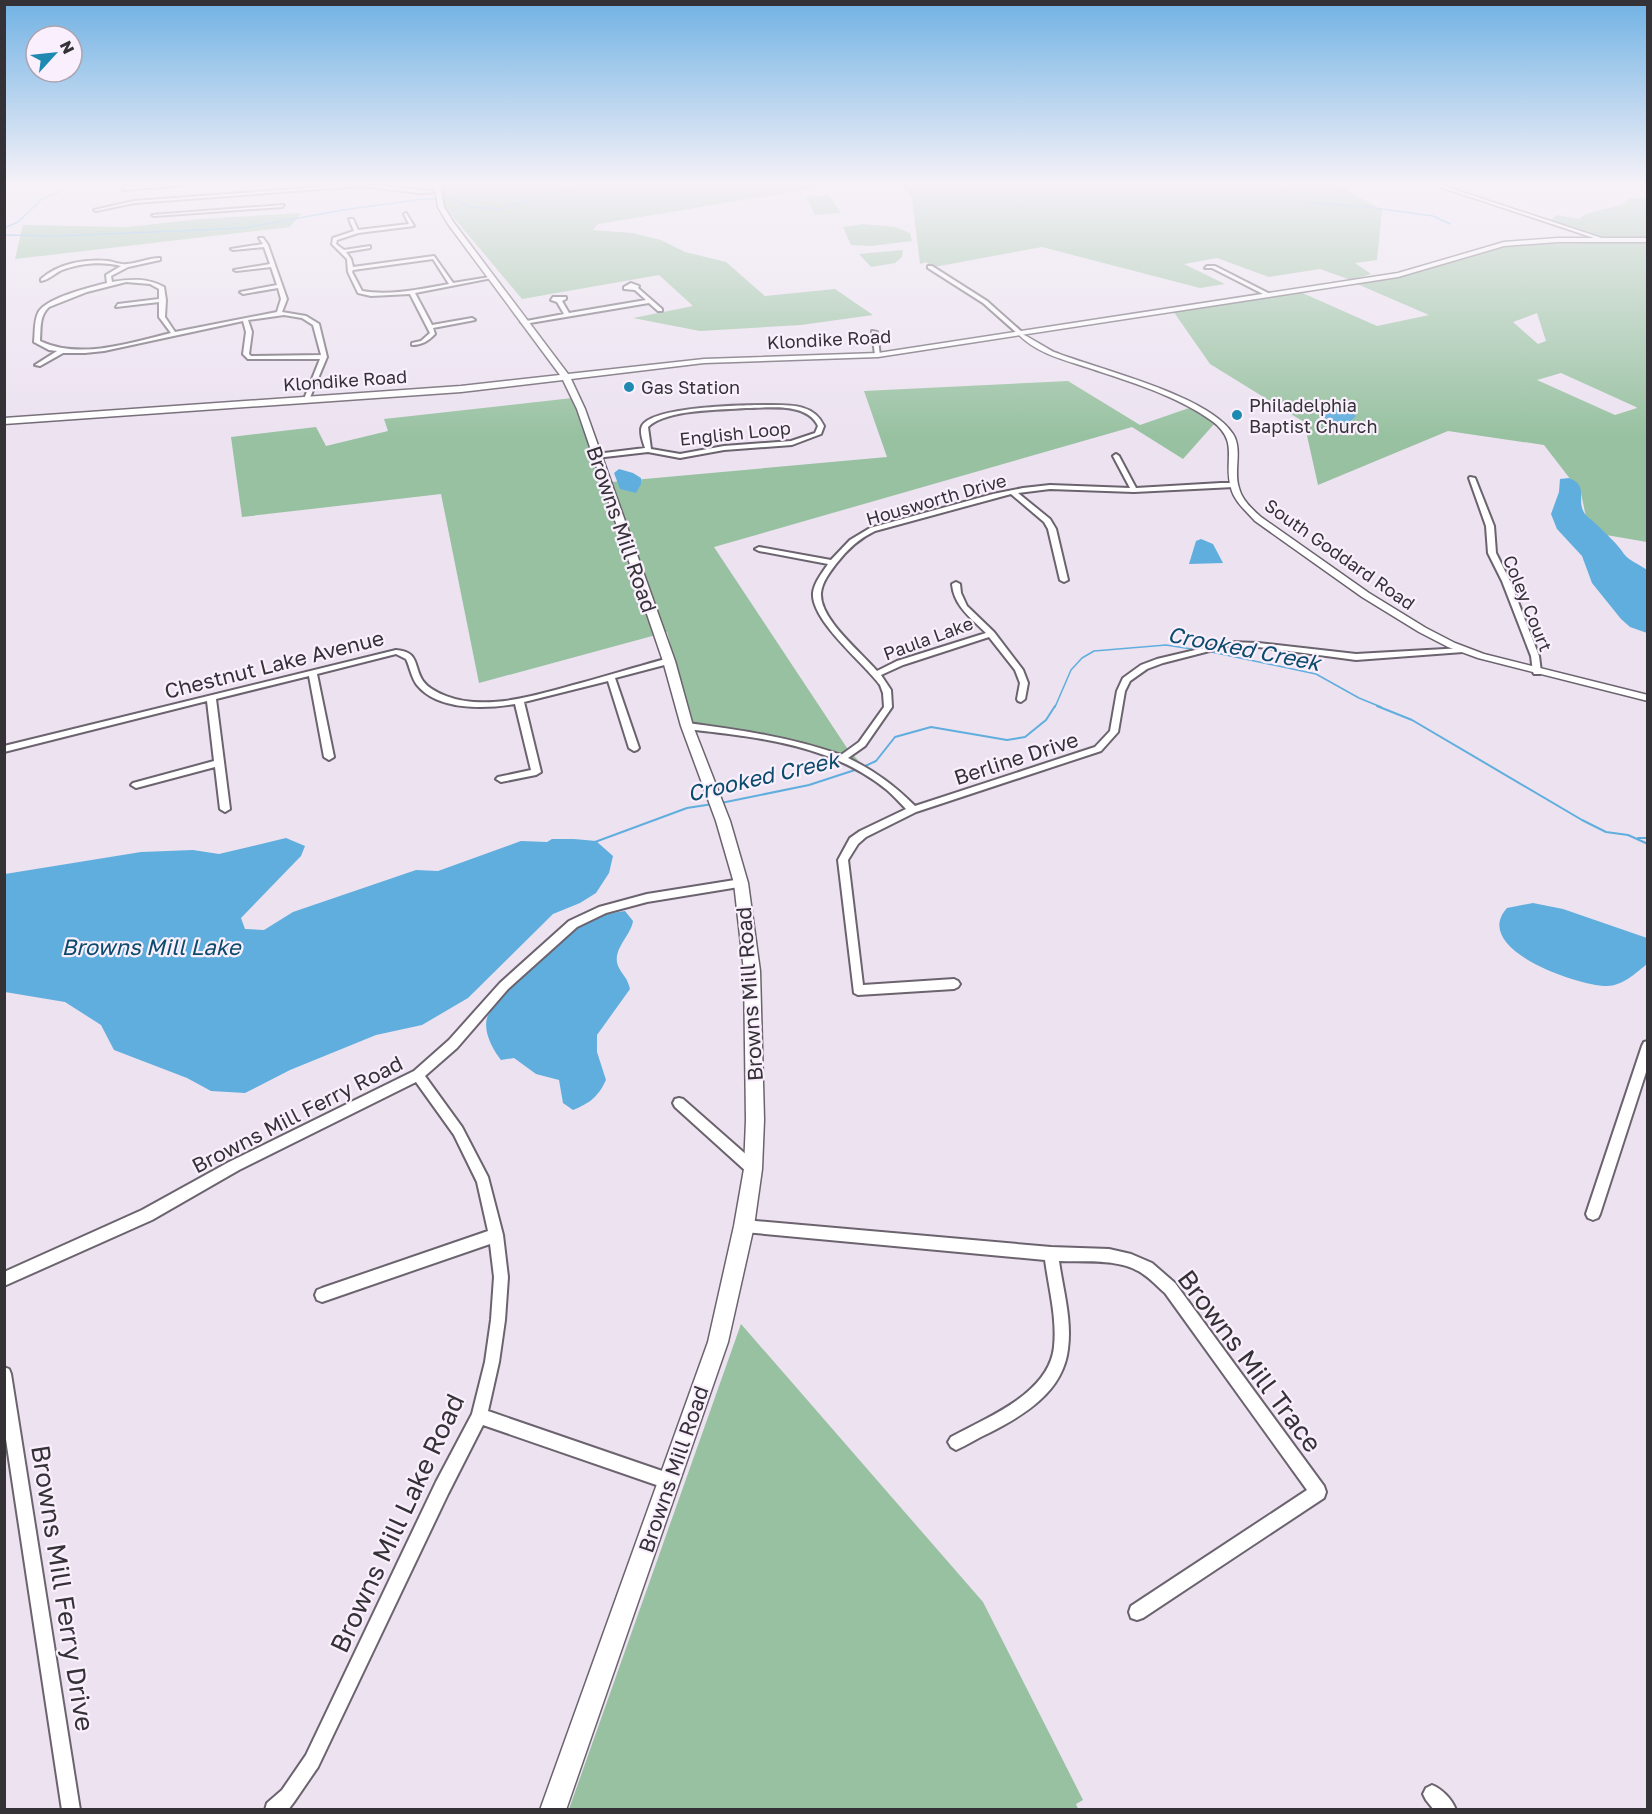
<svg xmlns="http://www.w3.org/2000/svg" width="1652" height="1814" font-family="'Golos Text',sans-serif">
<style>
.green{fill:#97c1a0;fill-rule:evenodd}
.water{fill:#60aede}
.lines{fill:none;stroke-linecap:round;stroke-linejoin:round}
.stream-far1{stroke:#60aede;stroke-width:1.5}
.stream{stroke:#60aede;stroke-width:2}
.minor-casing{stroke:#6b636e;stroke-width:4}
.tertiary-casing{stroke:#6b636e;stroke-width:3}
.secondary-casing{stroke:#6b636e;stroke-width:3}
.minor{fill:#fff;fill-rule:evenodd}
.tertiary{fill:#fff;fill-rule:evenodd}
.secondary{fill:#fff;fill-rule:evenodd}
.poi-dot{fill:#1f8ab1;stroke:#faf0fd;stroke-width:2}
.labels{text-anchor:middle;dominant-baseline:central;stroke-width:4.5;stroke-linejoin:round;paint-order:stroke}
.far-street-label{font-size:18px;fill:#353237;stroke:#faf0fd}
.far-poi-label{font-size:18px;fill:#353237;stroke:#faf0fd;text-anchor:start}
.street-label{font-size:21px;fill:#353237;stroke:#faf0fd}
.water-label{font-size:22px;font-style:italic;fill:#0b4b6b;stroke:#faf0fd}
.near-street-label{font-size:26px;fill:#353237;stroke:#faf0fd}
</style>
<rect width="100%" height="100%" fill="#ece2f0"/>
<!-- green -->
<path class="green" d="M438 183H846L598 224 593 230 633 233 661 240 685 252 726 262 765 296 835 289 873 315 801 325 700 331 633 318 693 306 659 275 522 299 439 200Z
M882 183H1335L1382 210 1377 260 1355 263 1371 274 1351 280 1320 269 1269 277 1217 258 1184 264 1225 284 1200 288 1042 247 934 267 926 262 920 264 912 199 905 189Z
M829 195 841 213 815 215 806 197Z
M1629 198H1647V542L1606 535 1586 517 1581 493 1544 445 1448 431 1318 485 1304 422 1210 364 1173 311 1298 291 1377 326 1429 315 1357 284 1427 268 1467 253 1503 245 1625 242 1624 239 1605 237 1551 220 1557 215 1579 219 1586 214 1624 204ZM1537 313 1546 341 1538 344 1513 322ZM1561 373 1636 407 1637 408 1615 415 1537 380Z
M301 213 290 227 15 259 23 225 127 227 201 219Z
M863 224 896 227 910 233 912 241 871 246 851 245 843 227Z
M903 250 902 257 895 263 871 267 859 254Z
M1068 381 1140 425 1189 408 1215 423 1183 459 1132 427 714 547 849 751 859 761 764 733 692 723 667 632 479 683 441 494 242 517 231 437 316 427 326 446 388 431 384 419 581 397 611 482 887 457 864 391Z
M741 1324 983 1602 1083 1800 1076 1804 1078 1809H569Z"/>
<!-- water -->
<path class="water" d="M1325 408 1351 410 1356 416C1344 430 1330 424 1319 412Z
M619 469 633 473 641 478V484L636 493 620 489 614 473Z
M1569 478C1590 486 1575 500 1585 514 1587 517 1592 520 1595 523 1605 533 1617 543 1624 554 1629 561 1641 565 1647 570V633L1630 627 1621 619 1592 583 1582 556 1557 529 1551 514 1559 492 1560 479Z
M1201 539 1213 544 1223 563 1189 564 1196 541Z
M286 838 305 846 301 856 241 918 245 929 264 930 293 912 416 870 438 871 521 841 547 842 552 839H574L596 841 613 856 609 873 596 893 580 903 553 914 468 998 422 1025 376 1035 290 1070 245 1093 211 1091 187 1078 114 1050 101 1025 65 1002 5 992V874L141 852 193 850 219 854Z
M1533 903 1563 909 1647 938V964C1636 973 1622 986 1607 986 1578 986 1470 949 1507 908Z
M625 911 633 921C631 936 610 951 619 968 624 977 627 977 630 989L597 1035V1052L606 1080C598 1097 590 1103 573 1110L563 1103 559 1080 536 1074 514 1058 501 1060C493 1050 483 1032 487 1018 492 1003 566 932 581 924 595 917 610 913 625 911Z"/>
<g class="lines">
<!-- stream-far1 -->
<path class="stream-far1" d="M1279 183 1289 190 1300 193 1312 203 1367 207 1433 216 1450 224
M4 228 18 222 42 199 79 183
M4 235 60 236 244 228 343 210 423 199H452L472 207 502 209 577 183
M1207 651 1316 674 1359 698 1381 707
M1055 707 1071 670 1082 658 1094 651 1166 645 1198 650"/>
<!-- stream -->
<path class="stream" d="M1377 706 1412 720 1582 820 1606 832 1628 835 1648 844
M863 767 876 761 895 737 931 727 1007 740 1025 737 1046 720 1055 706
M721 803 809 785 858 769
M1638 838H1648
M595 842 687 808 713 804"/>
<!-- minor casing -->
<g class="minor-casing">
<path id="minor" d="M128 183H133L128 187 172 185 173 183H210L123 190Z
M362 184 440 192 419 193 362 186 134 203 96 211 94 210 134 201Z
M284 205 282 207 154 216 152 215Z
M406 213 414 226 358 233 337 240 336 244 344 250 370 246V248L346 252 351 259 353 267 434 256 453 283 490 277 492 278 415 293 432 325 472 318 475 320 433 328 435 334C428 341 422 345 412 345V343L421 341 430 333 410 294 371 296 358 293 348 272 347 259 332 244 333 238 354 231 349 219H353L358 230 409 224 404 214ZM433 259 449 284C421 289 390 296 362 291L352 272 353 270Z
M259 238H263L268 245 287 299 282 312 306 316 319 324 327 357 309 400 304 399 320 359H248L243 354 246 332 243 321 104 351 85 353H63L40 366 35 365 57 351 49 350 34 342C35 333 34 322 38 313 45 298 91 287 107 283L106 275 121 266C103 261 80 263 62 270 55 273 49 280 41 281V279C59 263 85 259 108 261 114 262 121 265 127 264 138 263 149 258 160 258V260L128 267 111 276 112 282C131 279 147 278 164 287L166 300 165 317 175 332 277 312 281 299 278 288 243 294 240 292 277 285 271 267 236 271 234 270 270 264 264 247 233 250 231 249 263 244ZM126 282 150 284 159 289V299L118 304 116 307 159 302V317L171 333C129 343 81 360 40 341 41 329 39 316 49 307L87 292ZM284 315 302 318 313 325 321 355 251 356 249 354 252 332 248 320Z
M928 266H932L987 301 1023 333V335H1019L983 303 928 268Z
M1207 266H1215L1272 295 1267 296 1212 268H1205Z
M631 283 639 286 638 288 662 309V311H658L649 303 524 324 521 322 564 314 557 302 551 300 553 297H566V299L562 301 569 313 646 300 635 290 624 289V287Z
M872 331 877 332 880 356 875 355Z
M769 405C791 405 814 404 824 426L821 434 792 445 724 450 680 458 648 452 596 458 593 456 596 454 645 448C643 442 639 432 642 426 652 406 748 405 769 405ZM746 408C768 408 807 402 818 426L815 433 791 441 724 446 680 454 651 449 648 427C667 409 720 410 746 408Z
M1116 454 1119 456 1136 488 1221 483H1234L1237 485 1234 487 1134 492 1050 489 1018 493 1050 519 1056 529 1068 580 1064 582 1060 580 1048 529 1044 522 1011 494 875 531C858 539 847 550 836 564 830 572 822 582 821 593 819 619 861 652 877 671L897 661 986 633C971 618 954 606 952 584L956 582 960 584 961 593 967 606 994 632 1023 670 1028 683 1025 699 1021 702 1018 701 1017 699 1020 683 1015 670 989 637 903 665 881 675 891 690 892 707 865 746 848 758C875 771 894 785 915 806L1095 747 1110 731 1117 691 1123 678 1141 665 1157 659 1229 642 1258 643 1356 654 1463 648 1467 650 1463 652 1356 660 1258 647 1229 646 1163 663 1147 669 1130 681 1125 691 1118 732 1101 751 916 812 866 837 858 844 848 860 863 985 954 979 958 981 960 984 958 987 954 989 858 995 854 993 838 860 850 838 860 831 906 809C900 803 894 796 887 790 831 744 756 737 687 729L683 726 687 723C740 730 790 737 841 755L859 742 884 707 883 693 880 685C865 664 811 621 813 593 814 583 822 573 828 564L759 551 755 549 759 547 831 560 850 540 870 528 993 494 1023 488 1050 485 1130 488 1113 456Z
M1470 477 1475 478 1494 526 1496 553 1510 581 1539 656 1541 672 1540 674H1534L1533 672 1531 656 1502 581 1488 553 1486 526 1469 478Z
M396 650C420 652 413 666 423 681 428 688 438 693 446 696 488 712 539 694 581 683 610 675 639 666 669 658L673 661 672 663 615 678 639 748 637 750 634 751 629 748 608 681 524 702 541 772 536 775 501 782 496 779 498 777 531 770 515 704C486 709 438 711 417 685 411 677 410 667 406 659L396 654 317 674 334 757 329 760 324 757 309 676 216 699 230 809 225 812 220 809 215 767 136 788 131 785 133 783 214 761 207 701 4 752V746Z
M741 879 746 883 745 886 647 902 606 913 577 927 508 989 457 1048 425 1076 462 1127 488 1177 503 1235 508 1277 505 1320 499 1362 488 1411 668 1473 674 1475 676 1481 674 1487 668 1489 483 1425 448 1494 318 1767 294 1802 288 1810H265L267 1803 282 1790 306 1755 436 1482 472 1414 485 1362 491 1320 494 1277 490 1244 322 1302 317 1300 315 1295 317 1290 322 1288 488 1231 477 1182 454 1135 416 1082 239 1170 152 1220 4 1286V1272L142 1210 229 1162 414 1071 449 1040 500 983 569 921 599 907 647 894Z
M1648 1041V1066L1600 1214 1598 1218 1593 1220 1588 1218 1586 1214 1642 1046 1644 1042Z
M679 1098 683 1099 758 1165 759 1169 758 1173 753 1175 748 1173 675 1107 673 1103 675 1099Z
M744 1220 1051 1247 1109 1249 1131 1254 1152 1263 1175 1283 1324 1486 1326 1492 1324 1498 1143 1618 1137 1620 1131 1618 1129 1612 1131 1606 1307 1490 1165 1293C1158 1287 1151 1279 1143 1274 1121 1258 1085 1262 1059 1261 1063 1290 1072 1319 1068 1349 1063 1392 1024 1415 989 1433 978 1438 967 1445 956 1450L951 1447 948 1442 951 1437C987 1417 1049 1394 1054 1347 1057 1318 1049 1289 1045 1260L744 1232 739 1231 737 1226 739 1221Z
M4 1367 9 1369 11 1374 80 1810H62L4 1426Z
M1432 1785C1442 1789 1452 1799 1456 1810H1434L1426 1800 1423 1794 1426 1788Z"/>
</g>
<!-- tertiary casing -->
<g class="tertiary-casing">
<path id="tertiary" d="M1428 183H1435L1611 241 1606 242Z
M1019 333C1023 333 1046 348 1054 352 1097 369 1209 395 1233 434 1243 450 1233 471 1239 488 1242 500 1252 509 1261 517L1369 593 1426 628 1455 643 1484 654 1648 695V701L1478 658 1448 647 1419 632 1362 597 1255 521C1246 511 1234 501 1231 488 1223 460 1240 442 1212 421 1176 395 1130 382 1089 368 1065 360 1038 354 1019 335Z"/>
</g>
<!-- secondary casing -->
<g class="secondary-casing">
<path id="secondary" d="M434 183H440L444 207 454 223 568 374 704 359 878 353 1398 273 1504 242 1558 238H1648V242H1558L1504 246 1398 277 878 357 704 363 571 379 585 409 675 661 693 726 730 821 748 883 760 971 764 1120 762 1169 754 1226 728 1342 566 1810H540L708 1342 734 1226 744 1169 746 1120 744 971 734 883 716 821 681 726 663 661 577 409 563 380 461 392 4 424V418L461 386 560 375 448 224 438 207Z"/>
</g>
<!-- minor -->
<use href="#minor" class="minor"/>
<!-- tertiary -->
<use href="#tertiary" class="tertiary"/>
<!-- secondary -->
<use href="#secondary" class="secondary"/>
</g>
<!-- sky -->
<linearGradient id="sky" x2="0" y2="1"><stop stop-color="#71b2e4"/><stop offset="0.42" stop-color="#f6f2f8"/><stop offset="1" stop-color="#f6f2f8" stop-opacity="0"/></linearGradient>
<rect width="1652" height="437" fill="url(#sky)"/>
<!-- markers -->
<g class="poi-dot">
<circle cx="629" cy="387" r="6"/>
<circle cx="1237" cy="415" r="6"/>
</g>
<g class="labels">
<!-- far-street labels -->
<g class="far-street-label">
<text transform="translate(829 339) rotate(-3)">Klondike Road</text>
<text transform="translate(345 380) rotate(-4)">Klondike Road</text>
<text transform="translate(735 433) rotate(-6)">English Loop</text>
<text transform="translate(936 499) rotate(-16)">Housworth Drive</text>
<text transform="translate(1340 554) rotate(35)">South Goddard Road</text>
<text transform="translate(1528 603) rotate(68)">Coley Court</text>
<text transform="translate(928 638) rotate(-20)">Paula Lake</text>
</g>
<!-- far-poi labels -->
<g class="far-poi-label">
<text x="641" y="387">Gas Station</text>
<text x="1249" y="405">Philadelphia<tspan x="1249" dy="21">Baptist Church</tspan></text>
</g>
<!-- street labels -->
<g class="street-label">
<text transform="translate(622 529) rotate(71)">Browns Mill Road</text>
<text transform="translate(274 664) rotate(-14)">Chestnut Lake Avenue</text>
<text transform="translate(1016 758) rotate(-18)">Berline Drive</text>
<text transform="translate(749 994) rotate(-94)">Browns Mill Road</text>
<text transform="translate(297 1114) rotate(-27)">Browns Mill Ferry Road</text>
<text transform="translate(673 1469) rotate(-71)">Browns Mill Road</text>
</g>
<!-- water labels -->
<g class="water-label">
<text transform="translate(1244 648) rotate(11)">Crooked Creek</text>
<text transform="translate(763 776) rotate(-13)">Crooked Creek</text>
<text x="151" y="946">Browns Mill Lake</text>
</g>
<!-- near-street labels -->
<g class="near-street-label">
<text transform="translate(1250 1361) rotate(53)">Browns Mill Trace</text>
<text transform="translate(397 1523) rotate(-65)">Browns Mill Lake Road</text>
<text transform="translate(63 1588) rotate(81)">Browns Mill Ferry Drive</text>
</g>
</g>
<!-- border -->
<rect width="1652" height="1814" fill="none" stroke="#353237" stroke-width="12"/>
<!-- north arrow -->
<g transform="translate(54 54) rotate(63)"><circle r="28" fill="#faf0fd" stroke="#aba4ae" stroke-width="1.5"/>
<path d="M0-4.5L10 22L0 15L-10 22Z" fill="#1f8ab1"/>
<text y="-9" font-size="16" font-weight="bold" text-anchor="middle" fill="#353237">N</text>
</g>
</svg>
